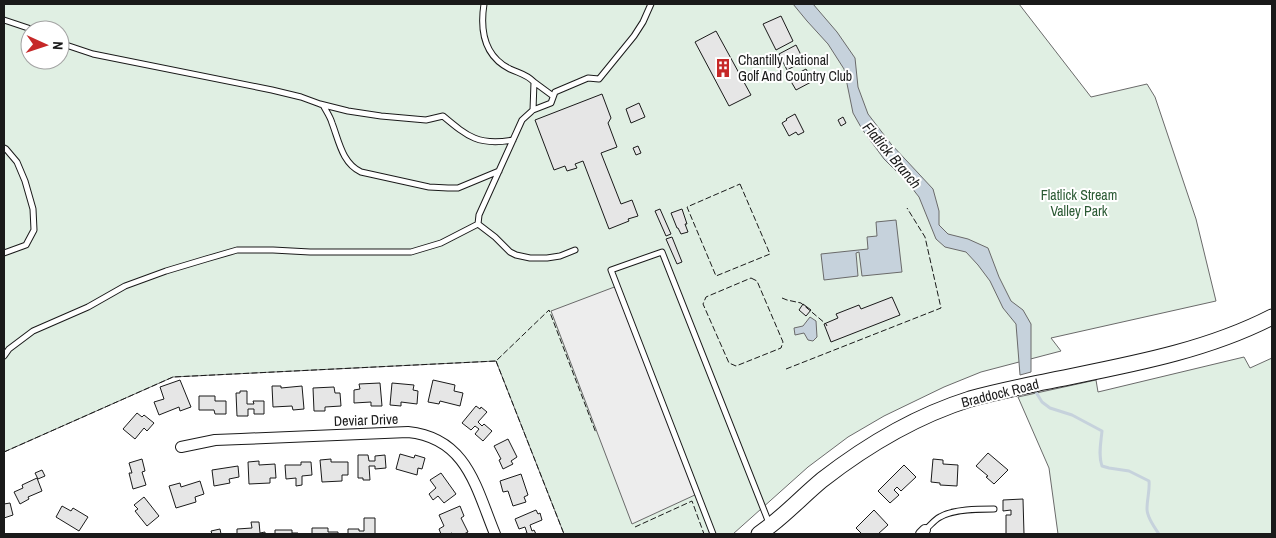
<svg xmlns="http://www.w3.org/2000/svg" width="1276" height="538" font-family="'Archivo Narrow',sans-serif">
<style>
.green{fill:#e0efe3;stroke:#6a6a6a;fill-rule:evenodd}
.parking{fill:#ededed;stroke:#6a6a6a}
.water{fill:#c6d2dc;stroke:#6a6a6a}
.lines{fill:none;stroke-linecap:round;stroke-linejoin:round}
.stream{stroke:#c6d2dc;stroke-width:3}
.building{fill:#e6e6e6;stroke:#1a1a1a}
.service-casing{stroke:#1a1a1a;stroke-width:7}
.minor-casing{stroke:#1a1a1a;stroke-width:12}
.primary-casing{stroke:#1a1a1a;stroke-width:17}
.service{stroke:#fff;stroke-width:5}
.minor{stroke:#fff;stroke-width:10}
.primary{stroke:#fff;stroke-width:15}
.fence{stroke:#1a1a1a;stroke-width:1;stroke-dasharray:6 2.5;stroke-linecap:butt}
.labels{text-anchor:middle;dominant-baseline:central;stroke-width:4;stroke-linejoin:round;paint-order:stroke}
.poi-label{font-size:14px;fill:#1a1a1a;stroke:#fff;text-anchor:start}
.park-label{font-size:14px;fill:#2b5a34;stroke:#fff}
.street-label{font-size:14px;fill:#1a1a1a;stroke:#fff}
.water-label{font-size:15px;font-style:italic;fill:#1a1a1a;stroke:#fff}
</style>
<rect width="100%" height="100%" fill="#fff"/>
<!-- green -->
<path class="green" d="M4 4H1019L1091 97 1147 84 1155 97 1196 219 1216 301 1051 338 1061 351 981 372 944 387 884 416 848 437 808 467 733 534H564L496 361 173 377 4 452ZM30 30H60V60H30Z
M1244 357 1250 368 1272 358V534H1058L1049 468 1018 397 1096 380 1098 392Z"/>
<!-- parking -->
<path class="parking" d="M617 286 697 494 632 524 551 311Z"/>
<!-- water -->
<path class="water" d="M793 4H813L837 32 855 58 858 87 868 114 891 144 933 189 939 211V225L948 234 968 239 988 248 999 277 1011 301 1023 310 1031 324V372L1020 375 1016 324 1003 308 990 281 978 265 966 252 945 247 936 239 919 197 908 183 884 159 862 129 853 113 844 69 828 44 807 21Z
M896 220 902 272 862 276 859 252 856 253 858 276 824 280 821 254 868 249 867 237 877 236 876 222Z
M810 317 816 321 817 337 813 341 808 340 804 333 795 335 794 328 803 326Z"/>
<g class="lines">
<!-- stream -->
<path class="stream" d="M1034 389 1042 402 1050 408 1072 415 1102 431C1101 442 1098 455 1102 466L1109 468 1129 471 1149 481C1150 490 1147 499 1147 509 1147 517 1154 527 1159 534"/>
</g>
<!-- building -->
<path class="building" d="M781 16 793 41 776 50 763 24Z
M716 31 751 95 729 106 695 42Z
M796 45 804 61 787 70 779 54Z
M806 69 813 81 796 90 789 78Z
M602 94 611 118 608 123 617 147 601 153 621 204 632 200 638 216 628 219 629 221 609 229 583 161 575 164 577 168 567 171 565 166 554 170 535 120Z
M639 103 645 117 631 123 626 109Z
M795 114 804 132 798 135 796 132 789 136 782 123 787 120 786 119Z
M843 117 846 123 841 126 838 120Z
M638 146 641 153 636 155 633 148Z
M660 209 671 234 666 236 655 211Z
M682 209 687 224H685L688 232 681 234 678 228H677L671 213Z
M672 237 682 262 677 264 666 239Z
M892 297 900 315 831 342 824 324 838 318 836 314 859 305 861 309Z
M803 304 811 310 806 316 799 310Z
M180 380 191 407 180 411 179 407 159 415 154 402 164 399 160 387Z
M433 380 455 385 454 391 463 393 460 406 440 401 439 404 428 402Z
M380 383 382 406H371V402L354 403V390L360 389 359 384Z
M392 383 414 385 413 390 418 391 417 404 401 402V406L390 405Z
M272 386H281V388L302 386 304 409 293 410 292 406 273 407Z
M334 387 335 393H340L341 406 325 407V411H314L313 388Z
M240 391H247V404H254L253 401H264V414H254V409H248V416H237L236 393H240Z
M199 396H215V401H226V414H215L214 410H199Z
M476 406 480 409 481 407 487 412 478 422 482 426 484 424 492 431 483 441 475 434 479 429 475 426 471 430 462 423Z
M137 413 142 417 144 415 154 423 147 431 144 428 135 439 123 429Z
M508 439 517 457 511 461 513 464 503 469 499 460 501 459 494 446Z
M988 453 1008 470 994 484 986 477 988 476 976 466Z
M400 454 414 458 415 455 425 458 422 469 418 468 417 475 396 469Z
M358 455H368L369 461H375V456L385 455 386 468 375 469V466H369L370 480H363V478H358Z
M142 459 145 471 142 472 146 485 133 489 129 473H132L129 463Z
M331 459V462H348V475H342V481L322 482 320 460Z
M933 459 943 460V464L958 465 957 486 940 485V483L931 482Z
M259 461V465L275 464 276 478H270V483L249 484 248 462Z
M301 462H311L312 475 302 476V485L296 486V478L286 479 285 465H301Z
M904 465 916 477 901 491 897 487 894 490 899 495 890 503 878 491Z
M238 466 239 477 229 479 230 483 214 486 212 470Z
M42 470 45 476 38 479 35 473Z
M441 473 456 494 444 503 438 496 433 500 429 494 436 488 430 480Z
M521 474 528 495 524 497 526 502 513 506 508 491 503 492 500 481Z
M37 478 42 491 28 497 29 499 20 504 14 492 23 488 22 485Z
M200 481 204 494 195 497 196 502 176 508 169 486 180 483 181 487Z
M144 497 159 516 147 526 135 511 138 509 134 505Z
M1023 499 1024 534H1006V515H1011V510L1003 511V500Z
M10 503 13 515 4 518V504Z
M62 506 71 511 73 508 88 517 79 531 56 517Z
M460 506 464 516 461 518 468 532 464 534H453L452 533 449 534H441L439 529 444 526 439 515Z
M536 510 538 514 540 513 542 520 530 525 532 531 534 530 536 534H523L527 533 525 527 519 529 515 519Z
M874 510 888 525 878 534H862L856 528Z
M364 518H375V534H348V529H359V531H364Z
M251 522H259L260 533 265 532V534H237V529L252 528Z
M312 528H328V532H338V534H312Z
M220 529 221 534H212L211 531Z
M275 530H292V533H298L299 534H275Z"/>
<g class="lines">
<!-- service casing -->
<g class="service-casing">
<path id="service" d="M484 4C480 30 484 56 510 69 521 74 526 74 534 82
M4 20 34 30
M60 43 93 54 272 90 301 97 320 104 348 111 381 116 426 120 443 116C468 137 479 146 513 140
M323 105C326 111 330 116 332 123 339 141 342 163 361 172L429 187 448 188H458L499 171
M533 110 534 82 553 96
M4 148 6 149 17 162 25 181 33 209 34 230 26 245 4 253
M575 250 560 256 547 258H530L516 255 510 252 495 237 478 224 479 215 522 120 533 110 551 103 555 92 588 78 599 79 634 36 643 22 651 4
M4 356 9 349 33 331 88 307 125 286 166 271 206 259 237 250H273L310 252H411L441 243 478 224
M925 530C930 526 934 520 940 517 953 509 979 509 994 509
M713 534 611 270 662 252 769 523"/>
</g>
<!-- minor casing -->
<g class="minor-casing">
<path id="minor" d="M181 447 215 440 241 439 408 432C467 438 476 488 495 534
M921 534 925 530"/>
</g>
<!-- primary casing -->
<g class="primary-casing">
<path id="primary" d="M759 534C763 531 767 528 771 525 789 511 804 495 822 480 867 445 916 416 970 399 995 392 1020 387 1044 382 1121 366 1202 353 1272 317"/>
</g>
<!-- service -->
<use href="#service" class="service"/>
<!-- minor -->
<use href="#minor" class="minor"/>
<!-- primary -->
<use href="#primary" class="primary"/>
<!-- fence -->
<path class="fence" d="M740 184 770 254 716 276 687 207Z
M751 278 757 281 783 342 781 348 736 366 729 363 703 304 706 297Z
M782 298 787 300 801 303 826 324 827 326
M496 361 564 534
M786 369 941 308 925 237 907 208
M4 452 173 377 496 361 549 310 596 433
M635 527 692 501 704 534"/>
</g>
<!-- icons -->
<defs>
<g id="building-bare" transform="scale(1.5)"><path d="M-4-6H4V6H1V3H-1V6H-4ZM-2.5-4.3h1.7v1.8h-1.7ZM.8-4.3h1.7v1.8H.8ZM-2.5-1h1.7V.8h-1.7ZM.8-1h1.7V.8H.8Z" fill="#c62828" stroke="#fff" stroke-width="2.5" paint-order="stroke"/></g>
</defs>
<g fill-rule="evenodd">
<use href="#building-bare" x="723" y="68"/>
</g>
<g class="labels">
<!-- poi labels -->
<g class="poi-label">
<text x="738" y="60">Chantilly National<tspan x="738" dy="16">Golf And Country Club</tspan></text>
</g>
<!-- park labels -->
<g class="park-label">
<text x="1079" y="195">Flatlick Stream<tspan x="1079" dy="16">Valley Park</tspan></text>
</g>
<!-- street labels -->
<g class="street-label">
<text transform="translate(1000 393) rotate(-14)">Braddock Road</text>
<text transform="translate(366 420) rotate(-2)">Deviar Drive</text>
</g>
<!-- water labels -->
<g class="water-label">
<text transform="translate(892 155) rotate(50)">Flatlick Branch</text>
</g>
</g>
<!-- border -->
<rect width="1276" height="538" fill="none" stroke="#1a1a1a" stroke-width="10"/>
<!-- north arrow -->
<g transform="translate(45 45) rotate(93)"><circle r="24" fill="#ffffff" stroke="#a3a3a3"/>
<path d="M0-4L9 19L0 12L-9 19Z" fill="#c62828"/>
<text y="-8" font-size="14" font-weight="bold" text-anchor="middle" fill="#1a1a1a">N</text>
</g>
</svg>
